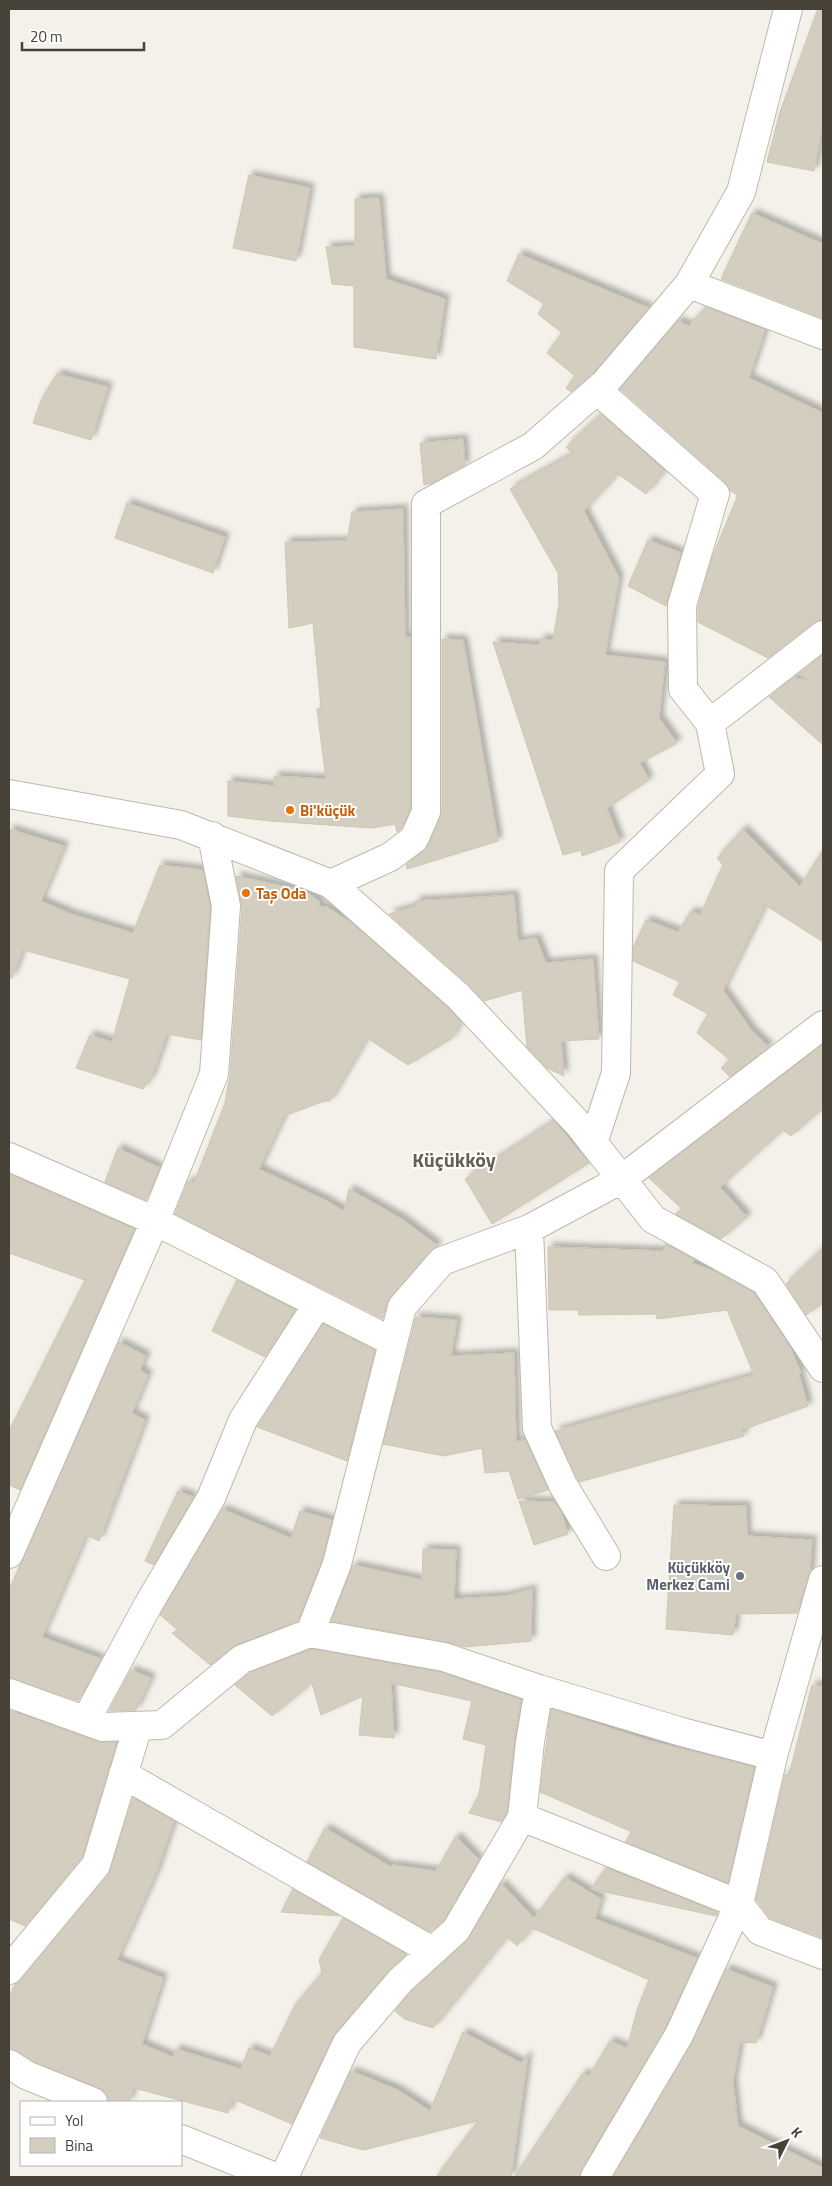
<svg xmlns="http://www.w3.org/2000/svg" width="832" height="2186" font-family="'Titillium Web',sans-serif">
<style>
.building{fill:#d4cec0;stroke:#cec6b4;filter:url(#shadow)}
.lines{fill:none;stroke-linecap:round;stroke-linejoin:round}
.minor-casing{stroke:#beb9ad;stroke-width:30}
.minor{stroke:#fff;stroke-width:28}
.food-dot{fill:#e8710a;stroke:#fff;stroke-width:2}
.worship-dot{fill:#6b7280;stroke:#fff;stroke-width:2}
.labels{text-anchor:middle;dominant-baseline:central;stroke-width:4;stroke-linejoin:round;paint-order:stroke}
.food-label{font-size:15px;font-weight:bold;fill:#c56008;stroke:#fff;text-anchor:start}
.worship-label{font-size:15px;font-weight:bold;fill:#5b616d;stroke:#fff;text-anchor:end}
.district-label{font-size:20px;font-weight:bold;fill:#686150;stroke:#fff}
</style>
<defs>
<filter id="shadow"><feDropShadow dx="4.5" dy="-4.5" stdDeviation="2.5" flood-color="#0004"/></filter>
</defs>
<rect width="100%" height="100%" fill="#f3f1e9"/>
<!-- building -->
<path class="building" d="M818 9H823V123L814 171 767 162 780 112Z
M249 175 310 188 296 261 233 248Z
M379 198 386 279 445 299 436 359 354 347V286L332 284 326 247 355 246V199Z
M752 213 823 244V318L721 279Z
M519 254 649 308 594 372 571 392 566 388 575 376 547 353 562 333 538 314 544 304 507 281Z
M706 307 765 330 749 378 823 413V620L813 623 768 658 698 622V607L712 558 738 495 730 491 725 482 620 389 678 321 689 326Z
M57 374 108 387 91 440 33 423 42 398Z
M601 414 665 471 646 494 618 474 584 511 619 578 605 655 665 662 659 718 677 743 640 763 649 780 607 808 620 842 582 856 581 850 563 855 493 642 540 645V639L553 640 559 604 558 573 510 489 573 454 566 447Z
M463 439 465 465 432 483 424 485 420 443Z
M127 503 225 537 213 573 115 538Z
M403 509 405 637H410V809L401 829 397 832 395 824 372 828 270 821 228 816V781L274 786V776L326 779 319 725 317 709 321 708 313 623 289 628 285 542 347 541 352 512Z
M648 540 681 553 666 606 628 586Z
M442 639 463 640 498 841 407 869 406 865 428 846 442 812Z
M823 655V745L769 697 793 678 811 680 799 674Z
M9 829 64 846 41 901 71 914 133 933 160 865 203 870 210 907 201 1040 167 1034 151 1078 143 1089 76 1068 90 1035 112 1042 130 979 23 950 12 978H9Z
M743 829 800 886 823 850V942L765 905 723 990 752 1031 769 1047 730 1077 721 1068 730 1060 697 1033 708 1014 673 995 680 982 633 961V948L646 920 678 932 691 911 700 915 723 865 717 858Z
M236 876 305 891 319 901 320 907H327L353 924 447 1007 461 1022 451 1039 408 1065 367 1038 330 1101H324L284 1116 259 1169 325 1200 344 1211 349 1189 402 1219 438 1246 430 1251 390 1297 381 1315H384L383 1319 175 1214 188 1181 194 1183 225 1103 230 1075 242 907Z
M514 895 518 941 536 938 546 963 593 959 599 1039 561 1041 564 1076 547 1068 527 1047 522 990 484 1001 468 984 389 914 416 906 415 901Z
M823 1044V1108L791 1136 783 1130 720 1187 747 1217 721 1239 675 1214 682 1209 649 1178Z
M554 1121 589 1163 492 1224 465 1179Z
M118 1148 160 1168 146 1200 105 1182Z
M9 1174 134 1229 20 1490 9 1485V1431L85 1280 9 1253Z
M665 1244 695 1260 692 1263 719 1273 754 1293 790 1347 801 1373 799 1375 808 1406 742 1430 744 1436 579 1482 555 1431 754 1375 727 1310 657 1319 656 1314 579 1315 578 1310H549L548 1247 664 1251Z
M823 1248V1303L806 1315 786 1284Z
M237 1280 295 1310 265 1357 212 1331Z
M416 1317 457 1320 451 1356 514 1353 516 1442 525 1439 548 1490 518 1499 509 1471 485 1473 482 1448 444 1456 383 1444Z
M323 1324 375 1350 347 1461 257 1427Z
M119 1342 146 1356 140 1370 148 1375 132 1413 145 1420 99 1541 86 1535 42 1637 101 1659 78 1701 9 1678V1590Z
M178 1491 193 1497 154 1565 145 1561Z
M519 1501 555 1502 561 1512 568 1534 534 1545Z
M674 1505 746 1506 747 1536 812 1540 810 1572 797 1613 736 1614 733 1635 666 1629Z
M222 1509 291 1538 300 1511 332 1520 322 1559 298 1621 236 1645 210 1665 172 1633 178 1630 160 1615Z
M423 1549 456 1550 454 1599 505 1596 532 1589 531 1641 465 1647 447 1642 331 1621 353 1565 422 1580Z
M312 1649 440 1672 521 1700 514 1740 507 1812 501 1822 469 1813 479 1795 486 1745 463 1739 472 1701 391 1683 394 1738 359 1735 363 1696 321 1715 312 1683 272 1716 235 1685 250 1673Z
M131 1670 151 1678 136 1710 109 1711Z
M812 1685 823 1686V1938L770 1918 756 1900 785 1774 789 1775Z
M551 1709 650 1741 754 1767 728 1883 625 1842 632 1832 540 1792Z
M9 1710 98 1742H117L82 1857 25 1926 9 1919Z
M133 1798 174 1821 156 1873 117 1960 163 1978 142 2044 173 2057 176 2049 241 2069 249 2048 270 2056 295 2005 322 1973 319 1960 343 1918 406 1954 388 1971 335 2033 292 2124 233 2099 228 2113 134 2088 129 2102H114L108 2100 106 2093 99 2088 33 2061 17 2051 9 2049V1998L15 1984 21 1980 108 1875Z
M325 1828 391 1867 392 1865 436 1871 456 1836 479 1860 444 1920 430 1932 307 1862Z
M606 1868 718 1912 716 1916 591 1889Z
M565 1877 601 1899 595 1919 697 1958 665 2028 582 2169 579 2177H514L583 2073 589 2076 610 2041 627 2048 638 2007 649 1980 532 1928 517 1946 507 1937 433 2028 404 2019 395 2011 411 1992 467 1941 501 1883 534 1918Z
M293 1889 339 1916 281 1912Z
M726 1969 773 1987 756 2043 740 2042 733 2082 738 2126 823 2168V2177H613L692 2043Z
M463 2032 521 2063 528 2054 511 2177H436L478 2121 363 2150 320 2138 351 2071 398 2090 430 2111Z"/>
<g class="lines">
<!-- minor casing -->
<g class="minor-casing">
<path id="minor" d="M689 284 823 335
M710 723 823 635
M9 794 181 825 331 884 458 996 580 1126 653 1219 765 1281 823 1368
M331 884 390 857 414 839 426 812V504L533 446 605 383 689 284 741 192 788 9
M593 1143 616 1073 619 871 720 774 710 723 683 689 682 605 715 494 597 390
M9 1157 155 1221 393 1342
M529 1229 537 1428 563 1485 606 1556
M9 1554 155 1221 214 1074 226 906 212 836
M310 1633 337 1564 402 1307 442 1261 529 1229 622 1179 823 1025
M9 1693 103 1727 162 1725 242 1659 310 1633 444 1657 539 1689 682 1732 773 1756
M86 1720 148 1605 211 1498 243 1420 317 1305
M123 1774 432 1951
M522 1817 739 1904 760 1931 823 1955
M9 1970 96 1865 138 1726
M9 2064 26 2075 93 2102
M181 2139 275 2177
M284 2177 347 2043 400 1981 456 1930 522 1817 530 1742 539 1689
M595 2177 679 2035 739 1904 773 1756 823 1580"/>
</g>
<!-- minor -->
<use href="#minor" class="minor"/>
</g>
<!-- markers -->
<g class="food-dot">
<circle cx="290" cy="810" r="5"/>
<circle cx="246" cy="893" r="5"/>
</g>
<circle class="worship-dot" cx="740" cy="1576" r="5"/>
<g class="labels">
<!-- food labels -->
<g class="food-label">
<text x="300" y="810">Bi'küçük</text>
<text x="256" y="893">Taş Oda</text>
</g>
<!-- worship labels -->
<g class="worship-label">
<text x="730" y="1567">Küçükköy<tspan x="730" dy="17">Merkez Cami</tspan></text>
</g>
<!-- district labels -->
<g class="district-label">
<text x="454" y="1159">Küçükköy</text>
</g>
</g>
<!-- border -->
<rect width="832" height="2186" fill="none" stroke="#464238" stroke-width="20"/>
<!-- legend -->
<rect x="20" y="2101" width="162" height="65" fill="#ffffff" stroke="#b5b3af"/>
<rect x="30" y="2117" width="25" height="8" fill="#ffffff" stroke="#b5b3af"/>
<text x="65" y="2126" font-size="15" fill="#464238">Yol</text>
<rect x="30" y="2138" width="25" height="15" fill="#d4cec0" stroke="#b5b3af"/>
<text x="65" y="2151" font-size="15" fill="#464238">Bina</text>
<!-- north arrow -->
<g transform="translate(787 2141) rotate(48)" stroke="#ffffff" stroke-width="4" paint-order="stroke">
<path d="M0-4L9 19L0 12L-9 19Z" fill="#464238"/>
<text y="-8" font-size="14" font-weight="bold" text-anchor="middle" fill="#464238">K</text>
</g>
<!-- scale -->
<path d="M22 42v8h122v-8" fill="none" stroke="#464238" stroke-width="2.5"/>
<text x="30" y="42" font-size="15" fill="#464238" stroke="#ffffff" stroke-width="4" paint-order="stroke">20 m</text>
</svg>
